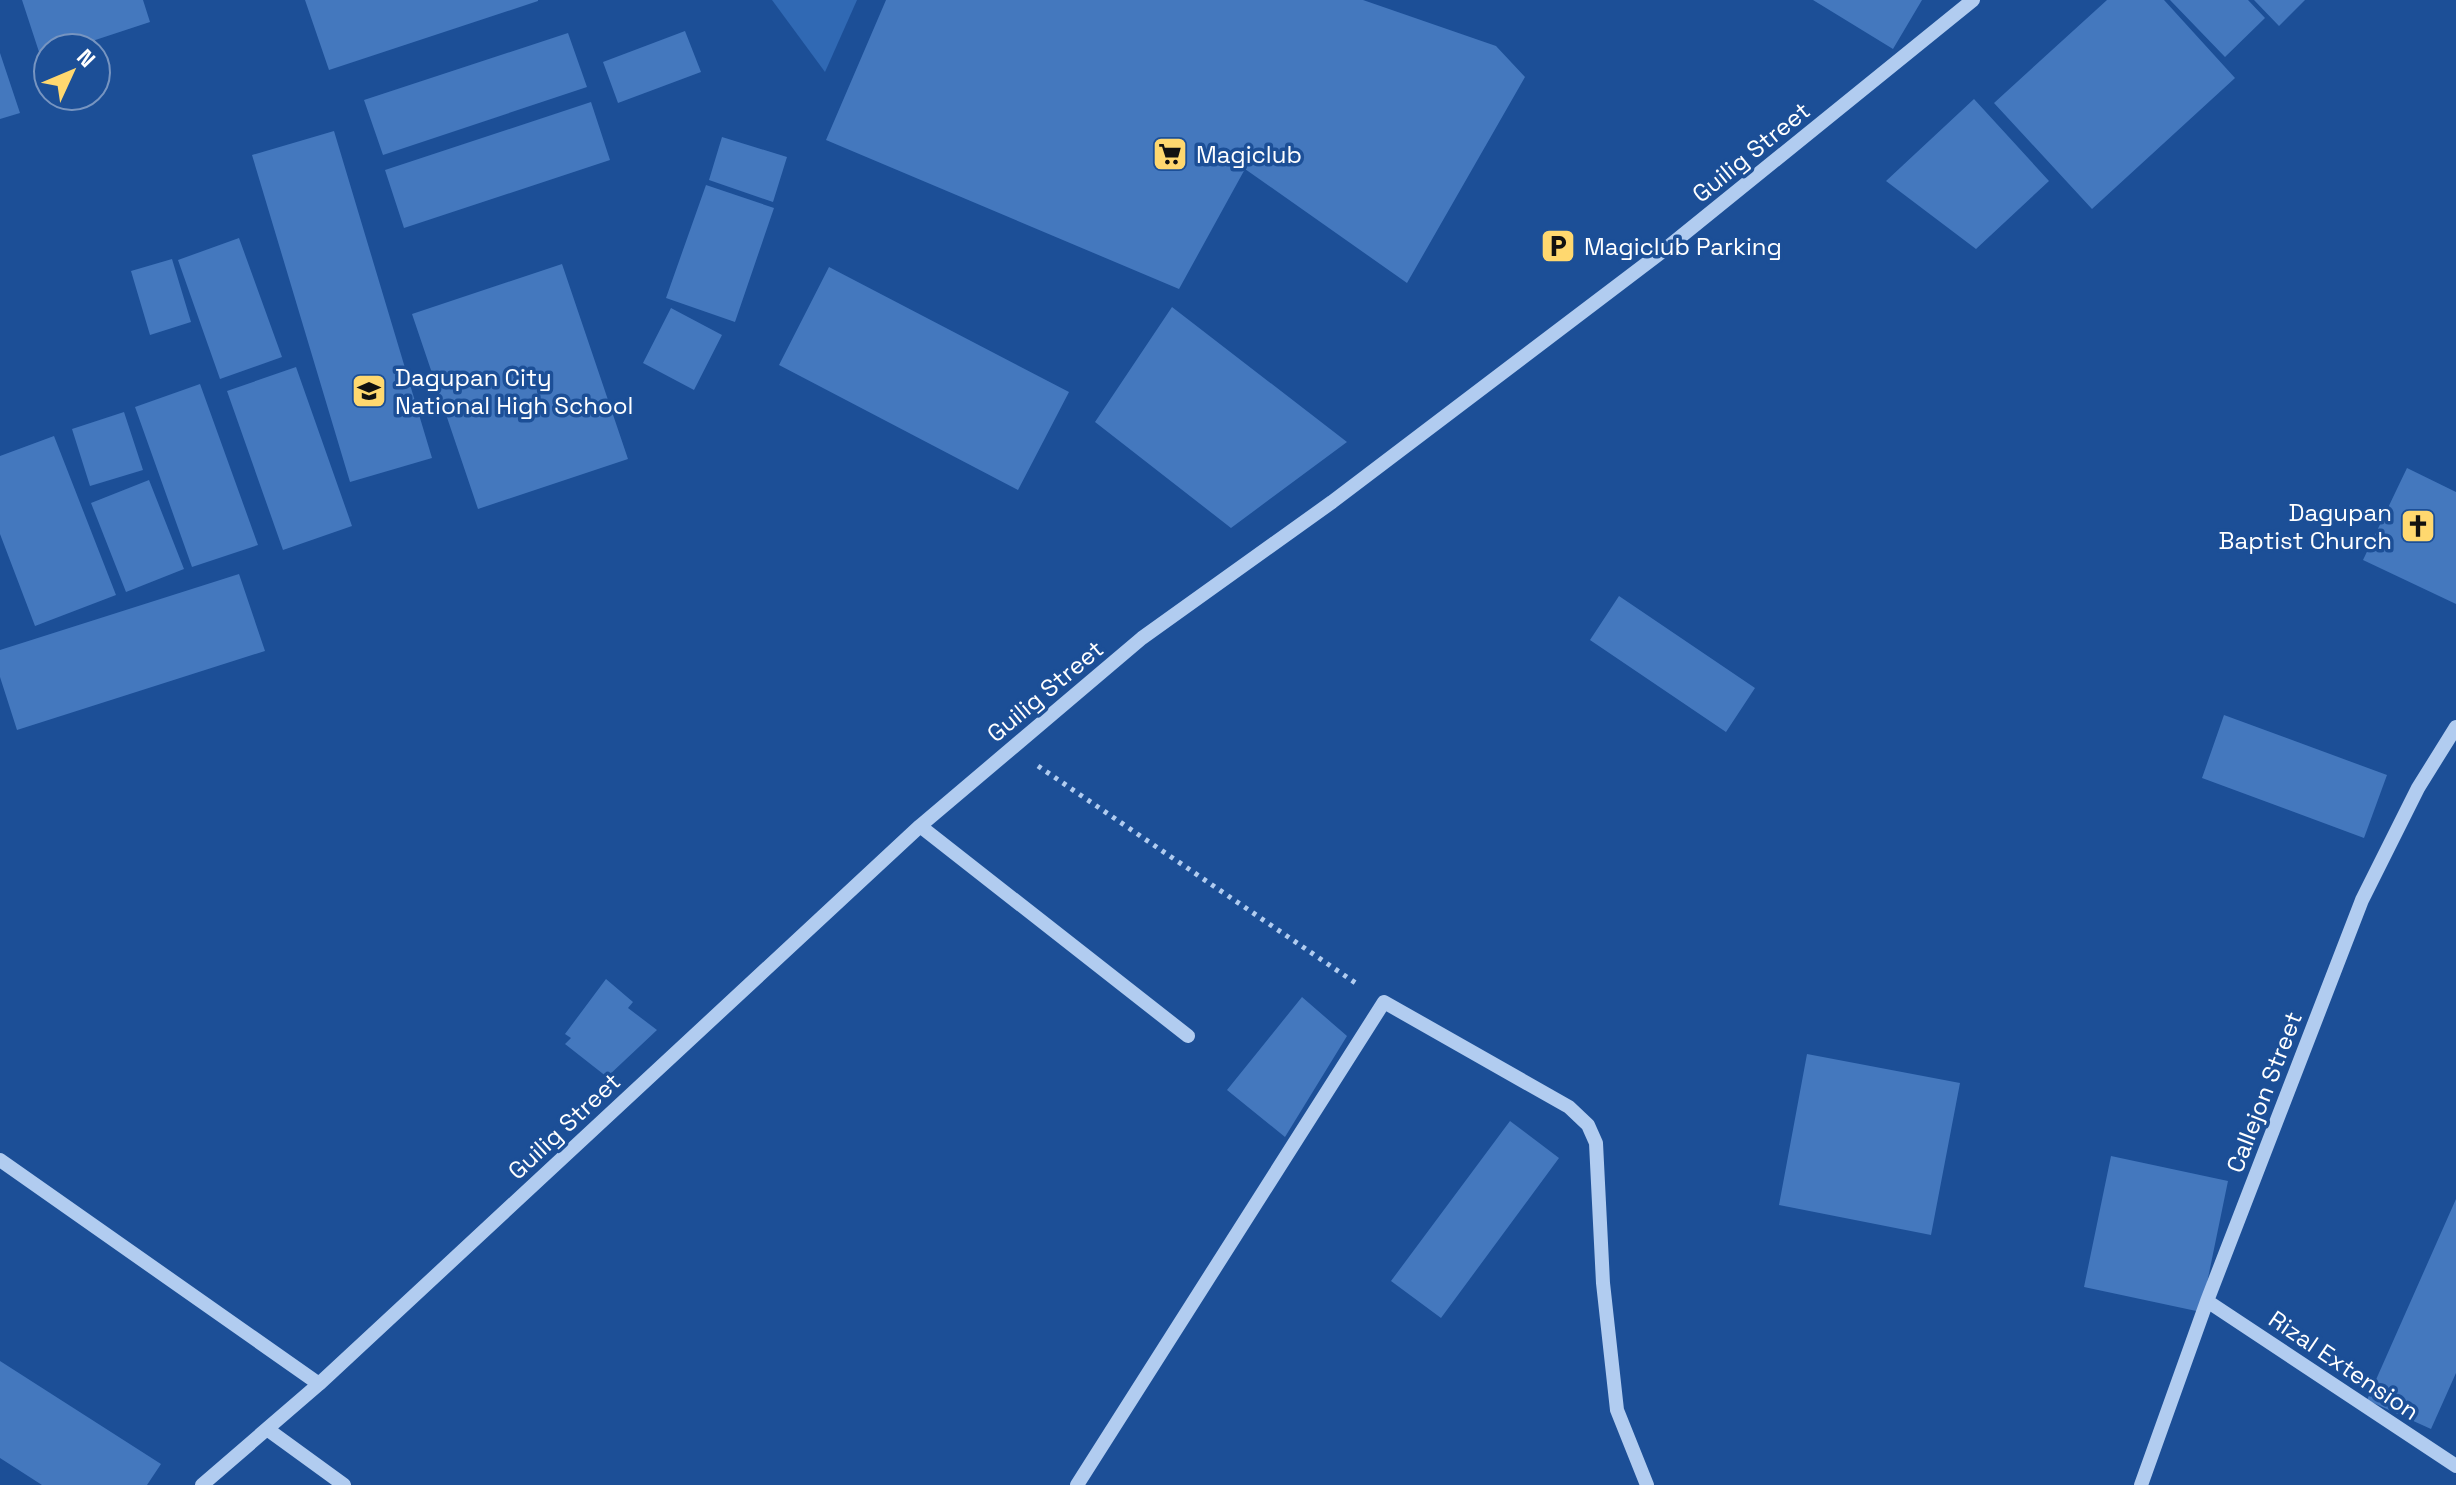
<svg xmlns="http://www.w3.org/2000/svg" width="2456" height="1485" font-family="'Space Grotesk',sans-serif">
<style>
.green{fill:#3069b4}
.building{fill:#4478be}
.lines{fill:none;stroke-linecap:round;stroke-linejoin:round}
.path{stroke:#b1ccf0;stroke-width:5;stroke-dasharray:4 6;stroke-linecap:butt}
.minor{stroke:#b1ccf0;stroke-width:14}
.labels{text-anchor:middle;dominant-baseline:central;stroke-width:7;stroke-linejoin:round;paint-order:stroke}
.street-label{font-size:24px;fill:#fff;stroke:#1c4f97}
.poi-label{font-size:24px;fill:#fff;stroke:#1c4f97;text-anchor:start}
</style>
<rect width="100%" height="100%" fill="#1c4f97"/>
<!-- green -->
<path class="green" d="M772 0H857L825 72Z"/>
<!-- building -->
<path class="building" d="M22 0H143L150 22 71 48H48V55L41 58Z
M305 0H538V1L329 70Z
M886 0H1363L1496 46 1525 77 1407 283 1245 169 1179 289 826 140Z
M1813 0H1922L1893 49Z
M2107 0H2164L2235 78 2092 209 1994 103Z
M2170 0H2248L2265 18 2225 57Z
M2254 0H2305L2279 26Z
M685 31 701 72 618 103 603 62Z
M568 33 587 87 383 155 364 100Z
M0 53 20 113 0 119Z
M1974 99 2049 181 1976 249 1886 181Z
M591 102 610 160 404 228 385 170Z
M334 131 432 458 350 482 252 155Z
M722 137 787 157 773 202 709 180Z
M706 185 774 208 735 322 666 298Z
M239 238 282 357 220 379 178 260Z
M172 259 191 322 150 335 131 271Z
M562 264 628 459 478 509 412 314Z
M829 267 1069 392 1018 490 779 365Z
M1172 307 1347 442 1231 528 1095 422Z
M671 308 722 335 694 390 643 363Z
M296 367 352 526 283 550 227 391Z
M200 384 258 545 192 567 135 407Z
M124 412 143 470 90 486 72 429Z
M54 436 116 595 35 626 0 534V456Z
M2407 468 2456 492V604L2363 560Z
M149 480 184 569 126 592 91 503Z
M239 574 265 651 17 730 0 677V650Z
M1619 596 1755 688 1726 732 1590 640Z
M2224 715 2387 775 2364 838 2202 778Z
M606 979 633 1002 628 1008 657 1030 607 1077 565 1044 571 1038 565 1034Z
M1302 997 1347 1036 1285 1137 1227 1090Z
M1807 1054 1960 1083 1931 1235 1779 1205Z
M1510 1121 1559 1158 1441 1318 1391 1281Z
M2111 1156 2228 1181 2201 1312 2084 1287Z
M2456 1199V1373L2431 1429 2367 1400Z
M0 1361 161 1464 147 1485H42L0 1458Z"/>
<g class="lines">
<!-- path -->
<path class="path" d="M1038 766 1360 986"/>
<!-- minor -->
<path class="minor" d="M920 826 1188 1036
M0 1160 319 1384
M2207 1301 2456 1466
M267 1429 344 1485
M202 1485 319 1384 920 826 1142 638 1332 502 1663 251 1973 0
M1077 1485 1384 1002 1569 1107 1588 1125 1596 1143 1603 1283 1617 1410 1647 1485
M2141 1485 2207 1301 2362 900 2418 788 2456 727"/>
</g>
<!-- icons -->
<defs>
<g id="supermarket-square" transform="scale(1.8)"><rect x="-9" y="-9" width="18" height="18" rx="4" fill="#ffd86f" stroke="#1c4f97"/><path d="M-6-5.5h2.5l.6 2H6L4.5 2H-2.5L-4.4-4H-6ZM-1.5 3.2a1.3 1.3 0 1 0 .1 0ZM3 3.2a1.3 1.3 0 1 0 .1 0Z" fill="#111"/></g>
<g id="parking-square" transform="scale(1.8)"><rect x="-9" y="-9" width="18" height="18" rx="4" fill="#ffd86f" stroke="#1c4f97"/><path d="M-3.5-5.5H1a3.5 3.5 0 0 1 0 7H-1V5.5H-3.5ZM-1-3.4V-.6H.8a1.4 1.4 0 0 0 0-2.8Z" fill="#111"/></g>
<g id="school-square" transform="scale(1.8)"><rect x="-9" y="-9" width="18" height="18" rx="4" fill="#ffd86f" stroke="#1c4f97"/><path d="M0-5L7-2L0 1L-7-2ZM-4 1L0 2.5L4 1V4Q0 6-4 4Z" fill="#111"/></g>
<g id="church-square" transform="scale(1.8)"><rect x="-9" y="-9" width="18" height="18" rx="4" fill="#ffd86f" stroke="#1c4f97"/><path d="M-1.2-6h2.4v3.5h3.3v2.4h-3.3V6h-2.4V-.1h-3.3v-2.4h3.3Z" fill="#111"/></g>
</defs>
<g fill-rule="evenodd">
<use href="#supermarket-square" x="1170" y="154"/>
<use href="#parking-square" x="1558" y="246"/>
<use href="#school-square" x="369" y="391"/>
<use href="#church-square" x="2418" y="526"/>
</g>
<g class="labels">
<!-- street labels -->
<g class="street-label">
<text transform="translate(1751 152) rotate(-39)">Guilig Street</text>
<text transform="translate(1045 691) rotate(-40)">Guilig Street</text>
<text transform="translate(2264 1092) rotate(-69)">Callejon Street</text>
<text transform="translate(564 1126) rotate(-43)">Guilig Street</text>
<text transform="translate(2344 1365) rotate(34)">Rizal Extension</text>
</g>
<!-- poi labels -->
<g class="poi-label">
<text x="1196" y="154">Magiclub</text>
<text x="1584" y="246">Magiclub Parking</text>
<text x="395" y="377">Dagupan City<tspan x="395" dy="28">National High School</tspan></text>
<text x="2392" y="512" text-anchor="end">Dagupan<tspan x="2392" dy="28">Baptist Church</tspan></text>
</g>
</g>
<!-- north arrow -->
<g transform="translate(72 72) rotate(46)"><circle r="38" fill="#1c4f97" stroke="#7795c1" stroke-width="2"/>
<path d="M0-6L14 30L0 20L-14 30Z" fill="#ffd86f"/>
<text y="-12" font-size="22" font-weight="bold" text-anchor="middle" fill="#ffffff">N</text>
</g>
</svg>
